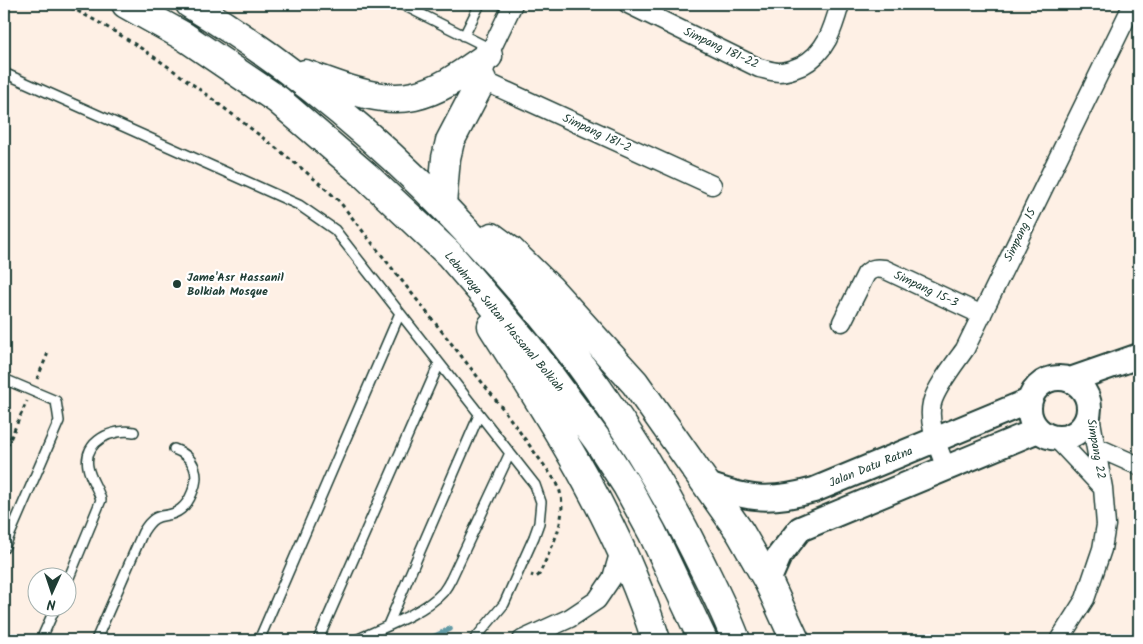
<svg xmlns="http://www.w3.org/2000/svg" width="1143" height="644" font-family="Kalam,sans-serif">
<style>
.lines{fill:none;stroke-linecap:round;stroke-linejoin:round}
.stream{stroke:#639ba6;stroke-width:5.5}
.service-casing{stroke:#1f3d34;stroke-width:12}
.minor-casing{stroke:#1f3d34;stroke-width:21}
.secondary-casing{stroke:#1f3d34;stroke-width:28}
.primary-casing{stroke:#1f3d34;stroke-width:31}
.motorway-casing{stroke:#1f3d34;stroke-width:31}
.path{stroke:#1f3d34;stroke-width:3;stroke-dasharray:4 4;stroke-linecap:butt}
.service{stroke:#fff;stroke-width:9}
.minor{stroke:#fff;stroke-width:18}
.secondary{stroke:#fff;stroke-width:24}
.primary{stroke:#fff;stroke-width:28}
.motorway{stroke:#fff;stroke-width:28}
.poi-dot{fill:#1f3d34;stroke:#fff;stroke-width:2}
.labels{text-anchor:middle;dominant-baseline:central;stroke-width:4.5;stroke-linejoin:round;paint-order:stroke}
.street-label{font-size:12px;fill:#1f3d34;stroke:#fff}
.poi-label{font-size:12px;font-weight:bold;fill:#1f3d34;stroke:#fff;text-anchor:start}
</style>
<rect width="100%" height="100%" fill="#fef0e5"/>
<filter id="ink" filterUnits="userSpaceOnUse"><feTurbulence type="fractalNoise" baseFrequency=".02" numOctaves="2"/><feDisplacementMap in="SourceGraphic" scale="10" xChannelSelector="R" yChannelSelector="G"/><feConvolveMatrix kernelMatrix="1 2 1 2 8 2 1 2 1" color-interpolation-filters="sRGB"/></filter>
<g filter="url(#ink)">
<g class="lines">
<!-- stream -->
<path class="stream" d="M427 640 450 629"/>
<!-- service casing -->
<g class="service-casing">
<path id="service" d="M401 4 491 49
M464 36 480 4
M4 73 299 205 335 230 400 313 259 640
M400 313 535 485 541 502 539 523 534 537 504 604 474 640
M4 379 56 401 59 421 4 548
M68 580 101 500C98 488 90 479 88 467 83 441 113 428 134 432
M388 625 479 415
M41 640 56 606
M96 640 143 532C158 507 165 522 181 509 186 505 190 498 192 493 201 474 194 456 174 449
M318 640 439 364
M356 640C382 628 424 613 443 592 446 588 449 583 451 579L510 453"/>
</g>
<!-- minor casing -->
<g class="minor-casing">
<path id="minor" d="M513 4 488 56 482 80 712 185
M628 4 759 68C765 69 772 72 779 72 787 72 794 69 801 66 826 53 833 29 840 4
M842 322 866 274C872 268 876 268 884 269L982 315
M1056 438 1103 488
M1096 447 1139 466
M946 468C939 449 927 424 932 403 936 387 956 362 965 349L1133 4
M522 640 570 618 597 600 612 578 621 547
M1059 640 1085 599 1102 549 1106 525 1103 488 1089 410"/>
</g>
<!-- secondary casing -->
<g class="secondary-casing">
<path id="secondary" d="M1029 408a30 30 0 1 1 60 0a30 30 0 1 1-60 0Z
M1070 380 1139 356
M708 485C750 500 771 502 814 490L1029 401
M768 581 779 556 800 529 1038 430"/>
</g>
<!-- primary casing -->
<g class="primary-casing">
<path id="primary" d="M768 581 795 640"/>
</g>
<!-- motorway casing -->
<g class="motorway-casing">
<path id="motorway" d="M126 4 185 37 278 100 365 175 449 254 528 346 598 441 627 486 652 532 703 640
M190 4C298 69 391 149 476 241 565 336 637 434 695 551 709 580 725 610 736 640
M305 74C338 85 378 104 414 96 442 90 465 72 488 56
M442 204 446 158 450 141 482 80
M492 237 511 251 549 288 635 383 740 532 768 581
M492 326C556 426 620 525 656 640"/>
</g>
<!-- path -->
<path class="path" d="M63 4C127 34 185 78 241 121 275 147 308 172 339 201L503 409 557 483C571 516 552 545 539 575L536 577 531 575
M37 379 48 353
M4 453 27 401"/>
<!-- service -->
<use href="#service" class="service"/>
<!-- minor -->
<use href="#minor" class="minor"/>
<!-- secondary -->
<use href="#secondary" class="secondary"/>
<!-- primary -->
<use href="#primary" class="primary"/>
<!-- motorway -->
<use href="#motorway" class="motorway"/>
</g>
</g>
<!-- markers -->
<circle class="poi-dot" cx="177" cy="284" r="5"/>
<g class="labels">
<!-- street labels -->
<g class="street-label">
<text transform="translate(721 48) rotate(25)">Simpang 181-22</text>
<text transform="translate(597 133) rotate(25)">Simpang 181-2</text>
<text transform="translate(1020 235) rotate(-64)">Simpang 15</text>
<text transform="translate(926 289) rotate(25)">Simpang 15-3</text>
<text transform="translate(504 322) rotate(50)">Lebuhraya Sultan Hassanal Bolkiah</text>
<text transform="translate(1096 449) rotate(80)">Simpang 22</text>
<text transform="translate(871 467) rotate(-22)">Jalan Datu Ratna</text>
</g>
<!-- poi labels -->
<g class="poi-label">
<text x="187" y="277">Jame'Asr Hassanil<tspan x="187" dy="14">Bolkiah Mosque</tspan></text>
</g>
</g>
<!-- margin -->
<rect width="1143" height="644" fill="none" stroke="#fff" stroke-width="20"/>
<rect x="10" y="10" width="1123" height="624" fill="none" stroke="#1f3d34" stroke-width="2" filter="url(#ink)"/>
<!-- north arrow -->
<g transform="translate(52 592) rotate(183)"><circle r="24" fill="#ffffff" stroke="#a5b1ae"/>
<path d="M0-4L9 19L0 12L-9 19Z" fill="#1f3d34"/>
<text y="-8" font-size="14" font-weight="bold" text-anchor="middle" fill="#1f3d34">N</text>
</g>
</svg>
